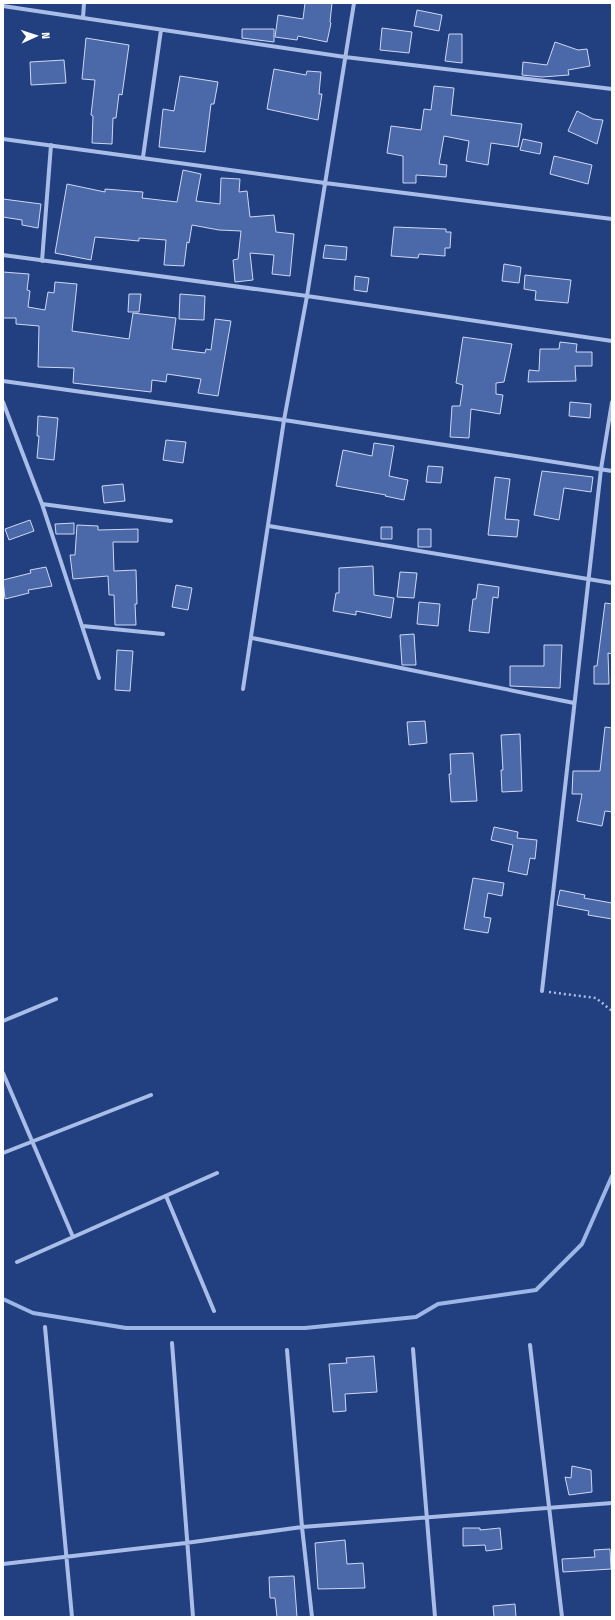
<svg xmlns="http://www.w3.org/2000/svg" width="615" height="1620" font-family="'Fira Sans Condensed',sans-serif">
<style>
.lines{fill:none;stroke-linecap:round;stroke-linejoin:round}
.stream{stroke:#9cb6e8;stroke-width:4}
.building{fill:#4b69a9;stroke:#ccd9f5}
.path{stroke:#a8bde7;stroke-width:2.5;stroke-dasharray:2 3;stroke-linecap:butt}
.minor{stroke:#a8bde7;stroke-width:4}
</style>
<rect width="100%" height="100%" fill="#223f80"/>
<g class="lines">
<!-- stream -->
<path class="stream" d="M3 1299 33 1313 126 1328H305L416 1317 438 1304 536 1290 582 1244 612 1176"/>
</g>
<!-- building -->
<path class="building" d="M305 3H332L330 22 331 23 327 42 298 36 297 40 275 37 278 15 303 19Z
M417 10 442 15 439 31 414 26Z
M382 28 412 32 409 53 380 50Z
M242 29H274V42L242 38Z
M449 34H462V63L445 61Z
M86 38 129 45 122 95 119 94 116 118H113L112 144 92 143 93 116 91 115 95 80 82 79Z
M555 42 578 50 587 49 590 66 568 70 569 75 542 77 522 75 523 62 547 65Z
M64 60 66 83 31 85 30 62Z
M274 69 306 75 307 71 321 72 319 94H322L318 120 267 109Z
M180 76 218 82 214 104H211L205 152 159 147 163 109 174 111Z
M434 86 454 88 451 115 522 124 518 147 491 143 488 165 466 161 469 141 444 136 439 164 447 165 446 177 416 175V183H403V156L387 153 391 126 421 130 424 109 431 110Z
M577 111 593 119 603 120 597 144 568 131Z
M523 139 542 143 540 154 520 150Z
M554 156 592 165 588 184 550 174Z
M183 170 201 174 196 201 220 204 221 178 240 179 239 192 247 191 250 217 274 215 276 232 294 234 290 276 272 274 274 255 250 253 253 280 235 282 233 260 238 259 241 231 219 230 192 225 189 243 187 242 184 266 164 265 166 240 139 238V241L95 237 91 260 55 253 67 184 105 192V189L143 192 142 198 177 202Z
M3 199 41 204 38 228 22 225V220L3 217Z
M394 227 446 229V232H451L450 248H445V256L419 254 418 258 391 256Z
M325 245 347 247 346 260 323 258Z
M504 264 521 267 519 283 502 281Z
M3 272 29 274 27 290 30 291 28 307 45 310 48 292 54 293 55 282 77 284 72 331 129 339 133 313 176 318 172 349 205 353 206 349 211 350 215 319 231 321 218 396 198 393 201 379 167 374 166 382 152 380 151 392 73 383 74 368 38 367 39 326 16 324V318H3Z
M525 275 571 280 568 303 535 300 536 291 524 289Z
M355 276 369 278 367 292 354 290Z
M129 294H141L139 312H128Z
M180 294 205 296 204 320 179 319Z
M463 337 512 344 504 382 496 383V394L503 395 500 414 471 409 469 438 450 437 452 406H460L463 385 456 383Z
M560 342 577 344 576 352H592V366H575L576 381 528 382 529 370 539 371 540 349H559Z
M570 402 591 404 590 418 569 416Z
M38 416 58 418 54 460 37 458 39 436H37Z
M166 440 186 442 183 463 163 460Z
M374 443 394 446 389 476 408 480 404 500 385 496 386 495 336 486 343 450 372 456Z
M428 466 443 467 441 483 426 482Z
M542 471 593 477 591 492 564 488 559 520 534 515Z
M495 477 510 479 505 519 519 520 517 537 488 535Z
M123 484 125 501 104 503 102 486Z
M30 520 34 531 9 540 5 529Z
M74 523V534H56L55 524Z
M77 525 98 526V530L138 529V542H113L114 571 136 570 137 604H135L136 625H115L114 595H109L108 576 73 579 70 555H75Z
M381 527H392V539H381Z
M418 529H431V547H418Z
M373 566 374 595 394 598 391 618 356 611V615L333 611 336 593H339V568Z
M46 567 52 586 28 590 29 593 5 599 3 580 31 573 30 570Z
M400 572 417 573 414 598 397 597Z
M478 584 499 587 498 598 493 597 489 633 469 631 473 599H476Z
M176 585 192 588 188 610 172 607Z
M419 602 440 604 438 626 417 624Z
M605 603 612 604V654L608 653 609 684H594V666H597Z
M414 634 416 665H402L400 635Z
M544 645H562L560 688 510 686V666H544Z
M117 650 133 651 130 691 115 690Z
M425 721 427 743 409 745 407 722Z
M605 727 612 728V812L605 811 602 826 577 821 582 794H572L573 771H600Z
M520 734 522 791 502 792 501 770H503L501 735Z
M473 753 477 801 451 802 449 774H451L450 754Z
M494 827 518 832 517 838 537 840 535 859 530 858 527 875 508 871 513 845 491 840Z
M473 878 504 883 502 896 488 893 484 917 491 918 488 933 464 929Z
M560 890 585 895 584 898 612 903V919L588 915 589 911 557 905Z
M374 1356 377 1392 345 1394 346 1411 333 1412 329 1364 347 1363 346 1358Z
M572 1466 591 1470 592 1492 569 1495 565 1477 571 1478Z
M463 1528H480V1530L500 1528 502 1549 486 1551 485 1545 463 1546Z
M345 1540 347 1564 363 1563 365 1588 318 1589 315 1543Z
M610 1549 611 1569 563 1572 562 1559 595 1557 594 1550Z
M294 1576 297 1617H277L275 1598H270L269 1577Z
M515 1604 516 1617H494L493 1606Z"/>
<g class="lines">
<!-- path -->
<path class="path" d="M549 992 596 998 612 1011"/>
<!-- minor -->
<path class="minor" d="M3 6 345 57 612 89
M83 18 84 3
M3 139 325 183 612 219
M143 157 161 30
M3 255 307 296 612 341
M42 261 51 145
M3 381 284 420 612 471
M3 402 42 504 99 678
M42 504 171 521
M269 526 612 583
M83 626 163 634
M252 638 574 703
M243 689 284 420 307 296 354 3
M542 991 601 469 612 402
M3 1021 56 999
M3 1073 73 1237
M3 1153 151 1095
M166 1196 214 1311
M17 1262 217 1173
M45 1327 72 1617
M172 1343 193 1617
M530 1345 562 1617
M413 1349 435 1617
M287 1350 302 1527 312 1617
M3 1564 186 1543 302 1527 612 1503"/>
</g>
<!-- border -->
<rect width="615" height="1620" fill="none" stroke="#ffffff" stroke-width="8"/>
<!-- north arrow -->
<g transform="translate(36 36) rotate(87)" stroke="#223f80" stroke-width="3" paint-order="stroke">
<path d="M0-3L7 15L0 10L-7 15Z" fill="#ffffff"/>
<text y="-6" font-size="11" font-weight="bold" text-anchor="middle" fill="#ffffff">N</text>
</g>
</svg>
